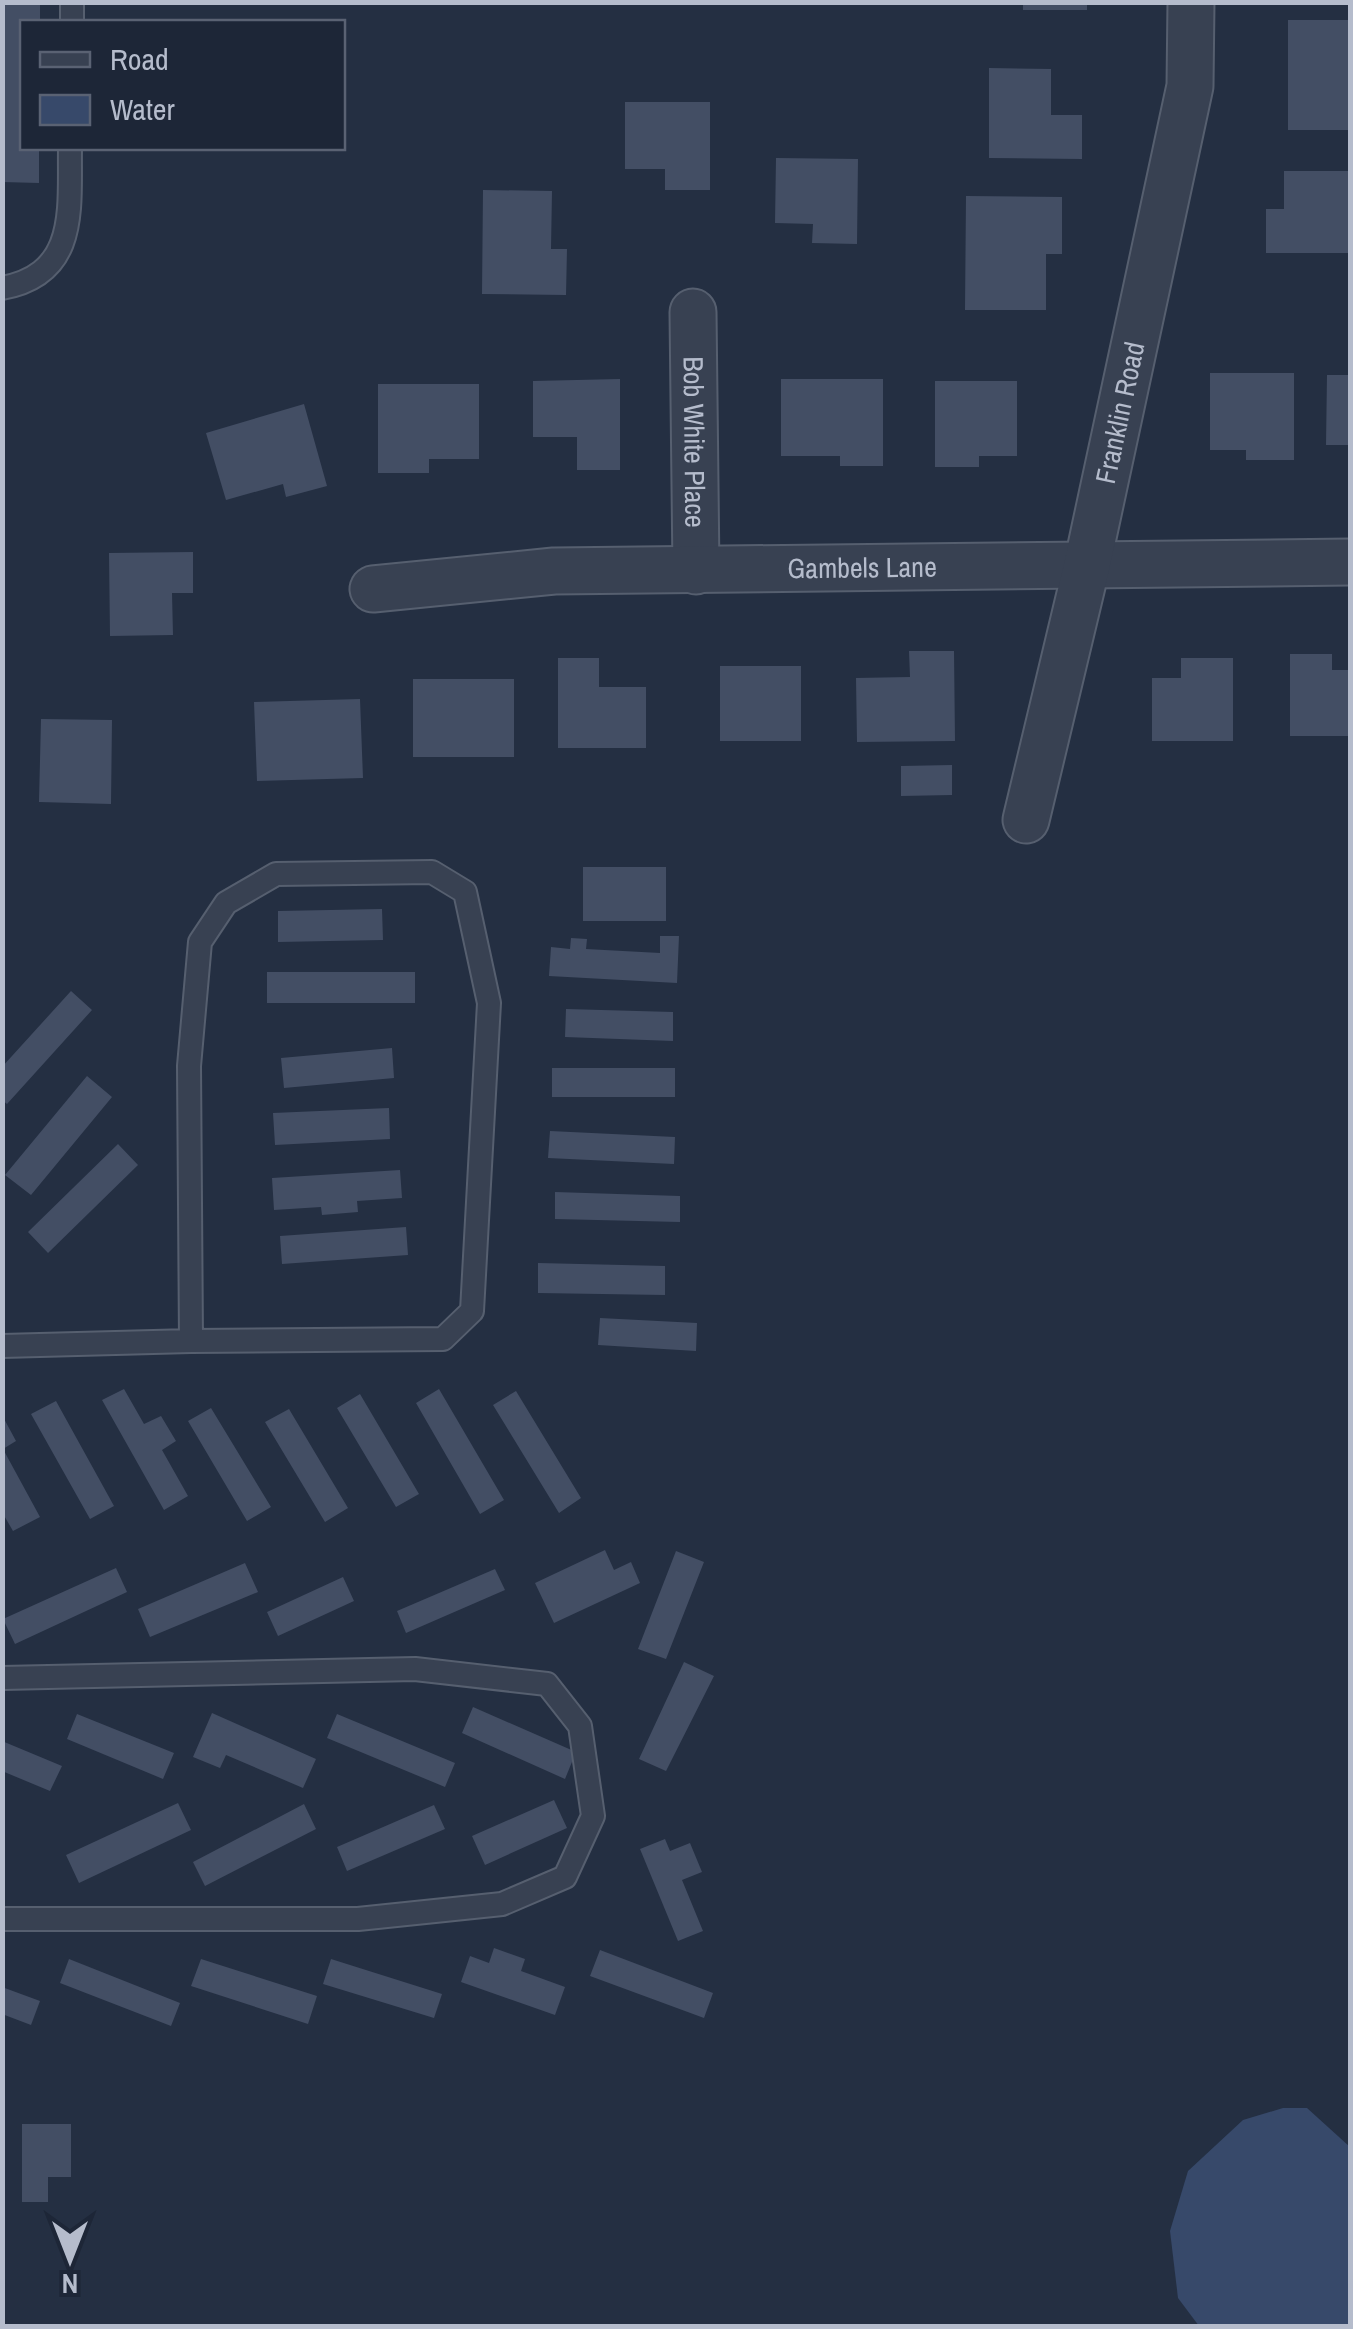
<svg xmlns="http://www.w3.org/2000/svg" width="1353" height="2329" font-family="'Archivo Narrow',sans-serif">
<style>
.water{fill:#37496a}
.building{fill:#434e64}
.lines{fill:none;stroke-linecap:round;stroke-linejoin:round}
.lane-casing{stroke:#565f6f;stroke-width:26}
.street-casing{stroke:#565f6f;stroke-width:49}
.lane{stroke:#384152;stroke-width:22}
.street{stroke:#384152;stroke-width:45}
.labels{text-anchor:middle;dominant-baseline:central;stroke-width:8;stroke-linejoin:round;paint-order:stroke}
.street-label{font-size:28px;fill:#b5bccc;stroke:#1d2637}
</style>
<rect width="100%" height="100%" fill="#242f42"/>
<!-- water -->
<path class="water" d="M1283 2108H1307L1350 2147V2326H1199L1178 2298 1170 2231 1188 2171 1243 2120Z"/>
<!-- building -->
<path class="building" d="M2 2H40V22H22V148H39V183L2 182Z
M1023 2H1087V10H1023Z
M1288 20H1350V130H1288Z
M989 68 1051 69V115H1082V159L989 158Z
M625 102H710V190H665V169H625Z
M776 158 858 159 857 244 812 243 813 224 775 223Z
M1284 171H1350V253H1266V209H1284Z
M483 190 552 191 551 249H567L566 295 482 294Z
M966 196 1062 197V254H1046V310H965Z
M1210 373H1294V460H1246V450H1210Z
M1327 375H1350V445H1326Z
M620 379V470H577V437H533V381Z
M781 379H883V466H840V456H781Z
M935 381H1017V456H979V467H935Z
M378 384H479V459H429V473H378Z
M304 404 327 486 286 497 283 484 226 500 206 433Z
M193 552V593H172L173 635 110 636 109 553Z
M909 651H954L955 741 857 742 856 678 910 677Z
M1290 654H1332V670H1350V736H1290Z
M558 658H599V687H646V748H558Z
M1181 658H1233V741H1152V678H1181Z
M720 666H801V741H720Z
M413 679H514V757H413Z
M360 699 363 778 257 781 254 702Z
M41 719 112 720 111 804 39 802Z
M952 765V795L901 796V766Z
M583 867H666V921H583Z
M382 909 383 940 278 942V911Z
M660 936H679L677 983 549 976 551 947 570 949 571 938 587 939 586 949 660 953Z
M267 972H415V1003H267Z
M71 991 92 1010 7 1104 2 1100V1067Z
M566 1009 673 1012V1041L565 1037Z
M392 1048 394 1078 284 1088 281 1058Z
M552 1068H675V1097H552Z
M87 1076 112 1097 31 1195 5 1175Z
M389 1108 390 1139 275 1145 273 1113Z
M550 1131 675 1137 674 1164 548 1158Z
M118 1144 138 1165 48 1253 28 1232Z
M400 1170 402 1198 357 1201 358 1212 322 1215 321 1207 274 1210 272 1178Z
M555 1192 680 1196V1222L555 1219Z
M406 1227 408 1255 282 1264 280 1236Z
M538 1263 665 1266V1295L538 1293Z
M600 1318 697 1323 696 1351 598 1345Z
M124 1389 144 1424 161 1416 176 1441 162 1450 188 1496 164 1510 102 1400Z
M439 1389 504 1500 480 1514 416 1403Z
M516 1391 581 1498 559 1513 493 1405Z
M360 1394 419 1494 396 1507 337 1408Z
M56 1401 114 1506 90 1519 31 1414Z
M211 1408 271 1507 247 1521 188 1421Z
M289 1409 348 1508 325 1522 265 1422Z
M2 1415 16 1441 3 1449 40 1517 13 1531 2 1512Z
M605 1550 614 1570 631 1562 640 1583 554 1623 535 1583Z
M676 1551 704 1562 666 1659 638 1649Z
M245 1563 258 1592 150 1637 138 1609Z
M116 1568 127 1592 15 1644 3 1619Z
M495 1569 505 1590 406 1633 397 1611Z
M343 1577 354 1601 278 1636 267 1612Z
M684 1662 714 1676 666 1771 639 1759Z
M473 1707 576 1752 565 1779 462 1733Z
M212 1713 316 1759 303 1788 226 1755 220 1768 193 1757Z
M77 1714 174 1753 163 1779 67 1739Z
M337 1714 455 1763 445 1787 327 1738Z
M2 1741 62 1766 50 1791 2 1771Z
M554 1800 567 1828 485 1865 472 1836Z
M178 1803 191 1830 79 1883 66 1855Z
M304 1804 316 1829 205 1886 193 1862Z
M434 1805 445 1829 347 1871 337 1847Z
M665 1839 670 1851 690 1843 702 1872 682 1880 703 1931 678 1941 640 1849Z
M494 1948 525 1959 521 1971 565 1987 555 2015 461 1982 470 1956 489 1963Z
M600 1950 713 1993 704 2018 590 1976Z
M69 1959 180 2003 171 2026 60 1983Z
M201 1959 317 1996 308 2024 191 1986Z
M331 1959 442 1994 434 2018 323 1984Z
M2 1987 40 2001 31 2025 2 2014Z
M22 2124H71V2177H48V2202H22Z"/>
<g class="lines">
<!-- lane casing -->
<g class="lane-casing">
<path id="lane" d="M72 22V2
M2 288C79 274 69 208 70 148
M432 872 465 892 489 1003 472 1311 443 1339 191 1341 189 1066 200 942 226 903 276 874Z
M2 1346 191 1341
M2 1678 415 1669 547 1684 580 1726 593 1816 565 1877 502 1904 358 1919H2"/>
</g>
<!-- street casing -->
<g class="street-casing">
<g id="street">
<path id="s1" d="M693 312 696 571"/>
<path id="s2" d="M373 589 554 571 1350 562"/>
<path id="s3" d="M1026 820 1087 565 1190 86 1191 2"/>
</g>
</g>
<!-- lane -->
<use href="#lane" class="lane"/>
<!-- street -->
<use href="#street" class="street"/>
</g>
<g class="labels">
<!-- street labels -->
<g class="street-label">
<text stroke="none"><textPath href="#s3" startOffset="418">Franklin Road</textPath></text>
<text stroke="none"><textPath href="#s1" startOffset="130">Bob White Place</textPath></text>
<text stroke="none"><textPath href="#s2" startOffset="490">Gambels Lane</textPath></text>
</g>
</g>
<!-- border -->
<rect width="1353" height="2329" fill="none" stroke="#b5bccc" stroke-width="10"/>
<!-- legend -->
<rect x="20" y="20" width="325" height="130" fill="#1d2637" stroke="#5a6273" stroke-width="2.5"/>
<rect x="40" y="52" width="50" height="15" fill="#384152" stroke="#5a6273" stroke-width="2.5"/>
<text x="110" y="70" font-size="30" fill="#b5bccc">Road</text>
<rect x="40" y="95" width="50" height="30" fill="#37496a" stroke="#5a6273" stroke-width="2.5"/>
<text x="110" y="120" font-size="30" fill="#b5bccc">Water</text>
<!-- north arrow -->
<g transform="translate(70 2259) rotate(180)" stroke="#1d2637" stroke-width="8" paint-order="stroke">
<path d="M0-8L18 38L0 25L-18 38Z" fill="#b5bccc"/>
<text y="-15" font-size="28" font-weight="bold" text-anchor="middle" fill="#b5bccc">N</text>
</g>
</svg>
